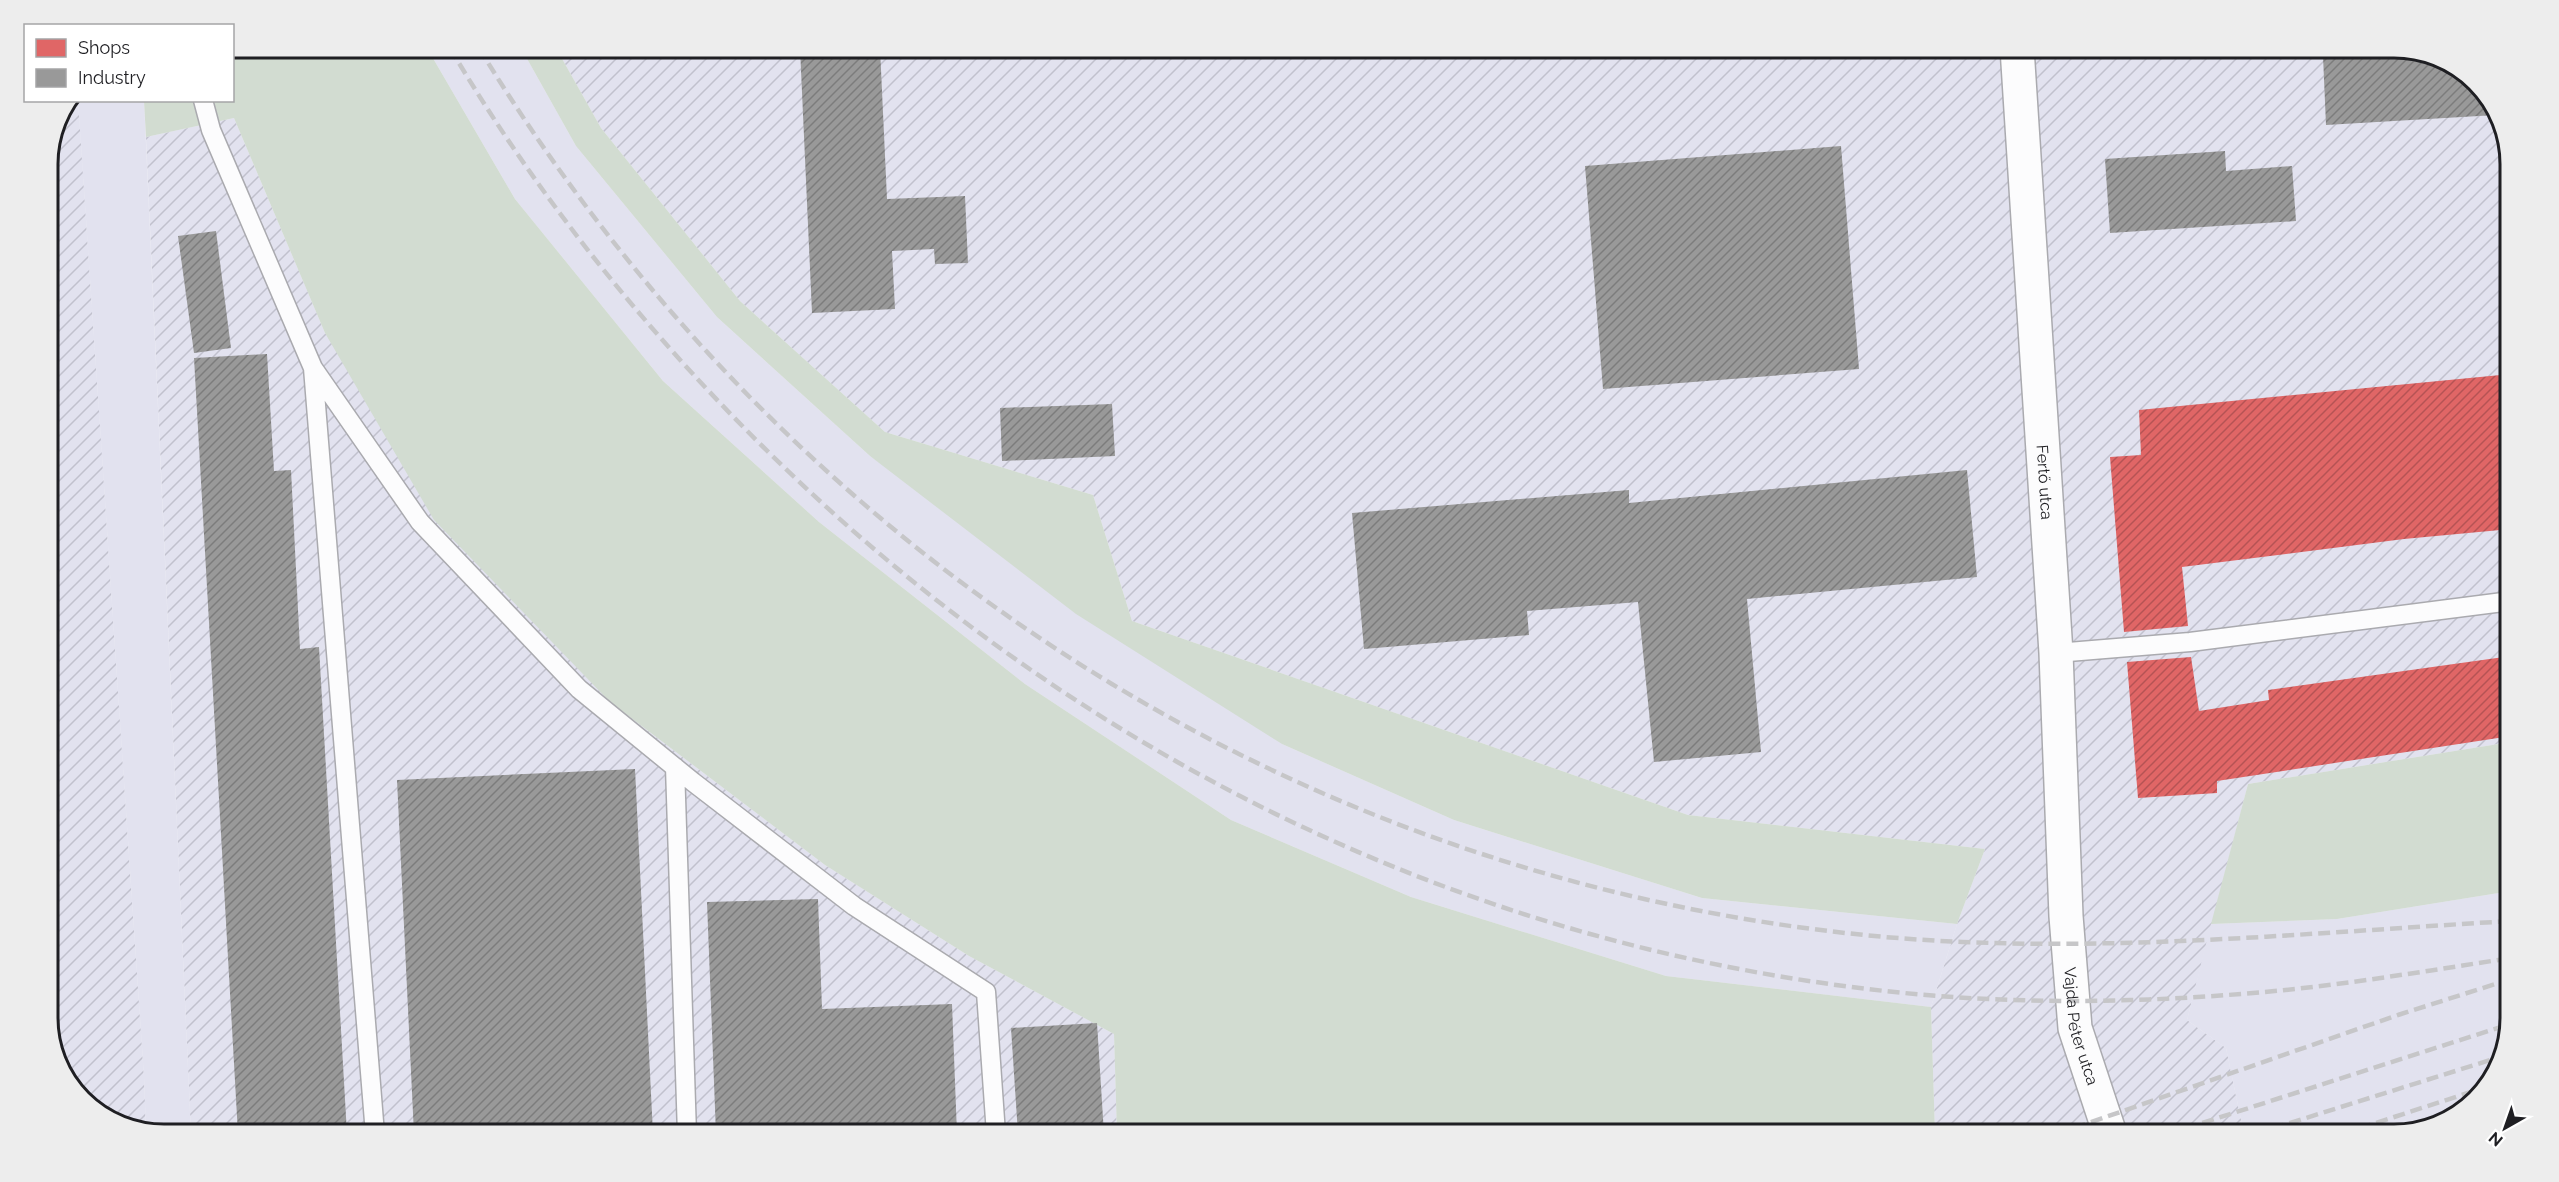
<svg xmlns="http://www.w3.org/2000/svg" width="2559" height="1182" font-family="Raleway,sans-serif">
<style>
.industrial{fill:url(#industrial-furrows)}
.built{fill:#e2e2ef}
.green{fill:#d2dcd1}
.shops{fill:url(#shops-hatch)}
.industry{fill:url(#industry-hatch)}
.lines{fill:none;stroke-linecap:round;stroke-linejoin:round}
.service-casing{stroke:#aaaaaf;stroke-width:21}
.tertiary-casing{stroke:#aaaaaf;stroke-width:36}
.service{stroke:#fcfcfd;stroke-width:18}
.tertiary{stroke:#fcfcfd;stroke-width:33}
.rail{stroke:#c6c6c8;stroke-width:4.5;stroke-dasharray:12 6;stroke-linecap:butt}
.labels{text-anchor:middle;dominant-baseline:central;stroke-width:6;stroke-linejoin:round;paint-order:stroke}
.street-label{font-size:16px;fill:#1f1f23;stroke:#fff}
.rim{fill:none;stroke:#1f1f23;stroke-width:3}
</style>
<defs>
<pattern id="industrial-furrows" width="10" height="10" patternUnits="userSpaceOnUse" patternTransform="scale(1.5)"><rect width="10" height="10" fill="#e2e2ef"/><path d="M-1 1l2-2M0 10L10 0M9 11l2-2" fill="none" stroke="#c1c1cd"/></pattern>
<pattern id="shops-hatch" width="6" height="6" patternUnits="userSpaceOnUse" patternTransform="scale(1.5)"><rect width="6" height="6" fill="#e06666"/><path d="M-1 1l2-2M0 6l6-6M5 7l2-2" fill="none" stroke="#b55354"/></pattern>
<pattern id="industry-hatch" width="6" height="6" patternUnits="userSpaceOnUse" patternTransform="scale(1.5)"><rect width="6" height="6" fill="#999"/><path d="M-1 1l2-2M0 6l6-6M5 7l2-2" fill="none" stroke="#7c7c7c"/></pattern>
</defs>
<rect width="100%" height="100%" fill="#eeeef4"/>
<!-- industrial -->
<path class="industrial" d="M556 48H2394L2439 57 2491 100 2511 158V742L2248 784 2187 1020 2226 1048 2244 1134H1935L1931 1007 1957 924 1985 849 1688 815 1132 621 1093 495 885 432 740 301 601 128Z
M78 100 144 1077 146 1130 120 1125 72 1088 48 1025V158L60 114 69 101Z
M234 118 325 333 610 702 825 865 969 956 1114 1034 1117 1134H191L146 137Z"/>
<!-- built -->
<path class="built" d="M427 48H521L576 146 717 317 870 456 1282 744 1454 820 1702 898 1957 924 1931 1007 1666 976 1411 897 1231 820 1025 684 819 522 663 381 515 199Z
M78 101H144L191 1134H165L146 1130 144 1077Z
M2511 891V1017L2502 1062 2459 1114 2394 1134H2244L2226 1048 2187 1020 2211 924 2337 919Z"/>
<!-- green -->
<path class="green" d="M233 48H427L515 199 663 381 819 522 1025 684 1231 820 1411 897 1666 976 1931 1007 1935 1134H1117L1114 1034 969 956 825 865 610 702 434 520 325 333 234 118 146 137 144 101 232 100Z
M521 48H556L601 128 740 301 885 432 1093 495 1132 621 1688 815 1985 849 1957 924 1702 898 1454 820 1282 744 1076 614 870 456 717 317 576 146Z
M2511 742V891L2337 919 2211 924 2248 784Z"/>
<!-- shops -->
<path class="shops" d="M2511 374V529L2404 539 2182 567 2188 626 2124 632 2110 457 2141 455 2139 410Z
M2511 656V736L2217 781V793L2138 798 2127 662 2191 657 2199 711 2269 700 2268 690Z"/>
<!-- industry -->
<path class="industry" d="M800 48H880L887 199 965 196 968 263 935 264 934 249 892 251 895 309 812 313Z
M2410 51 2439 57 2491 100 2496 115 2326 125 2323 56Z
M1841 146 1859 369 1603 389 1585 166Z
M2225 151 2226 171 2292 166 2296 221 2110 233 2105 159Z
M216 231 231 348 194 353 178 236Z
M267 354 274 471 291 470 300 649 319 647 347 1134H238L194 358Z
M1112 404 1115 456 1002 461 1000 408Z
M1967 470 1977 577 1747 599 1761 752 1654 762 1638 602 1527 611 1529 635 1364 649 1352 513 1629 490V503Z
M635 769 653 1134H414L397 780Z
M818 899 822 1009 952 1004 957 1134H716L707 902Z
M1097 1023 1104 1134H1018L1011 1028Z"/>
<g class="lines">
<!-- service casing -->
<g class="service-casing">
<path id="service" d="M203 100 211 130 313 368 375 1134
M313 368 420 522 579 689 693 782 854 906 986 992 996 1134
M2056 653 2190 642 2511 601
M675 767 687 1134"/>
</g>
<!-- tertiary casing -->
<g class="tertiary-casing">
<g id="tertiary">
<path id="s1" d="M2017 48 2056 653 2066 916 2075 1028 2110 1134"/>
</g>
</g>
<!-- service -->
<use href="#service" class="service"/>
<!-- tertiary -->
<use href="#tertiary" class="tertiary"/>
<!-- rail -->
<path class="rail" d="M450 48C526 177 618 296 721 404 1033 731 1433 941 1885 991 2021 1006 2159 1003 2295 989 2368 981 2439 969 2511 958
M479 48C785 552 1296 884 1885 937 2093 955 2303 933 2511 921
M2057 1134 2398 1015 2511 979
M2168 1134 2510 1024
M2255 1134 2503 1056
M2342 1134 2480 1089"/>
</g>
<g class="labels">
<!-- street labels -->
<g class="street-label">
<text stroke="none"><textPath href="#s1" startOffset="435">Fertő utca</textPath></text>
<text stroke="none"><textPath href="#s1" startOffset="981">Vajda Péter utca</textPath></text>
</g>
</g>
<!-- crop -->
<path d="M0 0H2559V1182H0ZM164 58H2394A106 106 0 0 1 2500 164V1018A106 106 0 0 1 2394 1124H164A106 106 0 0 1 58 1018V164A106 106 0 0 1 164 58Z" fill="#ededed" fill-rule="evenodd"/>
<path class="rim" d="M164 58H2394A106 106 0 0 1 2500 164V1018A106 106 0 0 1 2394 1124H164A106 106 0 0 1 58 1018V164A106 106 0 0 1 164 58Z"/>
<!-- legend -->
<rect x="24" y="24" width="210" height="78" fill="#ffffff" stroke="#a5a5a7" stroke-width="1.5"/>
<rect x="36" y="39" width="30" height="18" fill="#e06666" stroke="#a5a5a7" stroke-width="1.5"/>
<text x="78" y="54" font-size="18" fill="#1f1f23">Shops</text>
<rect x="36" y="69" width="30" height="18" fill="#999999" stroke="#a5a5a7" stroke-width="1.5"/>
<text x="78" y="84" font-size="18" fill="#1f1f23">Industry</text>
<!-- north arrow -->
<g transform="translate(2505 1128) rotate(220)" stroke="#ffffff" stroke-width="4.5" paint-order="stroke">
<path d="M0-4.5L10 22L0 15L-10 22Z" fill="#1f1f23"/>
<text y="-9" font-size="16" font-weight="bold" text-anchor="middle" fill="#1f1f23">N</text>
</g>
</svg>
